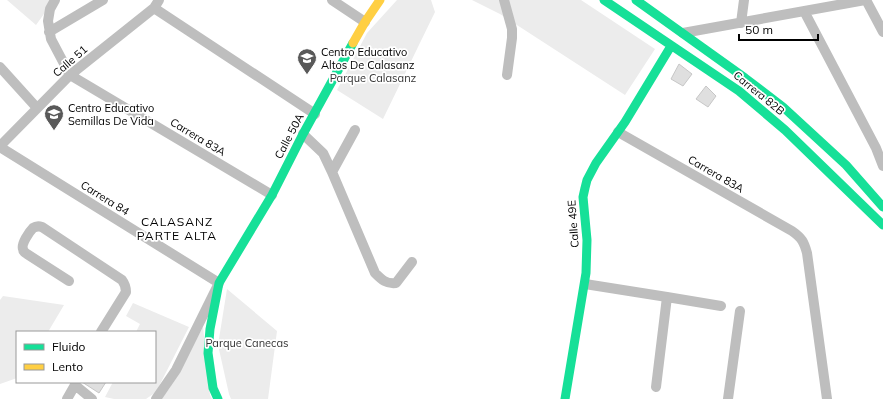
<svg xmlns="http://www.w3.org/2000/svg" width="883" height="399" font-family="Mulish,sans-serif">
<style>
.green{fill:#ececec}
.building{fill:#dfdfdf;stroke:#c7c7c7}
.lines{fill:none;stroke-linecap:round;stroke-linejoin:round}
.street{stroke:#bebebe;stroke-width:10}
.fast{stroke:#16e098;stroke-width:9}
.slow{stroke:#ffcf43;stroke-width:9}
.labels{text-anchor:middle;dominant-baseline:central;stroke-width:3.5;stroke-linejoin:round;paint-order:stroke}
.poi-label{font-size:11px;fill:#000;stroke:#fff;text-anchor:start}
.street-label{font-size:11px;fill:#000;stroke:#fff}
.park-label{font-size:11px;fill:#333;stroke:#fff}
.neighbourhood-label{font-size:12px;letter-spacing:1px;fill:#000;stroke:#fff}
</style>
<rect width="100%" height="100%" fill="#fff"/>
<!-- green -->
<path class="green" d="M7 0H54L36 25Z
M397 0H431L435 12 383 119 337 90 367 33Z
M472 0H581L655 49 625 95 500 14Z
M227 289 277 331 268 399H231L229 394 218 345Z
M3 296 64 305 48 332H17V378L0 384V300Z
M133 303 189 327 156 392 146 399H114L105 397 113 382H155V332H136L140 324 126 316Z
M203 327 210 395 212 399H161L169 389Z"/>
<!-- building -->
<path class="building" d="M679 64 692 74 683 86 671 79Z
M706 86 716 96 708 107 696 99Z
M82 382H106L99 393Z"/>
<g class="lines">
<!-- street -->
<path class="street" d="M55 0 50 9 48 21 51 39 70 75 272 195
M332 0 365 22
M504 0 512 29V38L507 75
M866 0 883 32
M154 8 315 114
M804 11 876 148 883 166
M741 23 744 0
M49 32 103 0
M683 33 865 0
M0 67 37 108
M618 132 792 231C802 238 804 242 807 253L827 399
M303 134 323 153 332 172 375 273C382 280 386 284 396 283L412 262
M0 146 70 75 154 8 159 0
M0 147 219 283 176 370 156 399
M332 172 355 130
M69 281 27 254C25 253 23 251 23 249 21 244 29 232 33 228 36 226 39 226 42 227L122 280C125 284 126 287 126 292L101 332
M585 284 667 297 656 387
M667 297 721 306
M75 382V385L92 399
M67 399 75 385
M728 399 740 311"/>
<!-- fast -->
<path class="fast" d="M604 0 739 91 785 130 883 225
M636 0 745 78 783 107 846 165 883 207
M218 399 213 388 208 353 210 329 219 283 272 195 303 134 353 43
M565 399 586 273 587 240 583 197 585 188 587 180 596 163 625 122 671 46"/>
<!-- slow -->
<path class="slow" d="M353 43 365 22 380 0"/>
</g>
<!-- icons -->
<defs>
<g id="school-pin" transform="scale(1)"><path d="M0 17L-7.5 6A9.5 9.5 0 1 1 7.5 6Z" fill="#595959" stroke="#fff"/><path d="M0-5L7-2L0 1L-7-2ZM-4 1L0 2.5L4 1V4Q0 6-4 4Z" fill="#fff"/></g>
</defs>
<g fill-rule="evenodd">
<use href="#school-pin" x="307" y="58"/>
<use href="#school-pin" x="54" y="114"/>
</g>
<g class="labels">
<!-- poi labels -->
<g class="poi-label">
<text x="321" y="52">Centro Educativo<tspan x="321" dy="13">Altos De Calasanz</tspan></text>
<text x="68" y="108">Centro Educativo<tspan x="68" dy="13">Semillas De Vida</tspan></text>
</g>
<!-- street labels -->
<g class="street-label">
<text transform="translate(70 61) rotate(-41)">Calle 51</text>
<text transform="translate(759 93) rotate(39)">Carrera 82B</text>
<text transform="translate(289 136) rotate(-62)">Calle 50A</text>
<text transform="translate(198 137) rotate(31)">Carrera 83A</text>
<text transform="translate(716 174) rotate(30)">Carrera 83A</text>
<text transform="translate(105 198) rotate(32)">Carrera 84</text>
<text transform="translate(573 224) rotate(-94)">Calle 49E</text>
</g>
<!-- park labels -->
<g class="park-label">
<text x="373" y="78">Parque Calasanz</text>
<text x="247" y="343">Parque Canecas</text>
</g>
<!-- neighbourhood labels -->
<g class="neighbourhood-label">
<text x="177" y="221">CALASANZ<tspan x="177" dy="14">PARTE ALTA</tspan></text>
</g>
</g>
<!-- legend -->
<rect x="16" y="331" width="140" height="52" fill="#ffffff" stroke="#999999"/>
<rect x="24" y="344" width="20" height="6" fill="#16e098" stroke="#999999"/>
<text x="52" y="351" font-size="12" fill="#000000">Fluido</text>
<rect x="24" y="364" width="20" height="6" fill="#ffcf43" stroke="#999999"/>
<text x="52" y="371" font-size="12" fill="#000000">Lento</text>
<!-- scale -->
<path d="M739 34v6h79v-6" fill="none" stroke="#000000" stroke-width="2"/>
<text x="745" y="34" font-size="12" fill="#000000" stroke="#ffffff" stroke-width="3" paint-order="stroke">50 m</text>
</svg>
